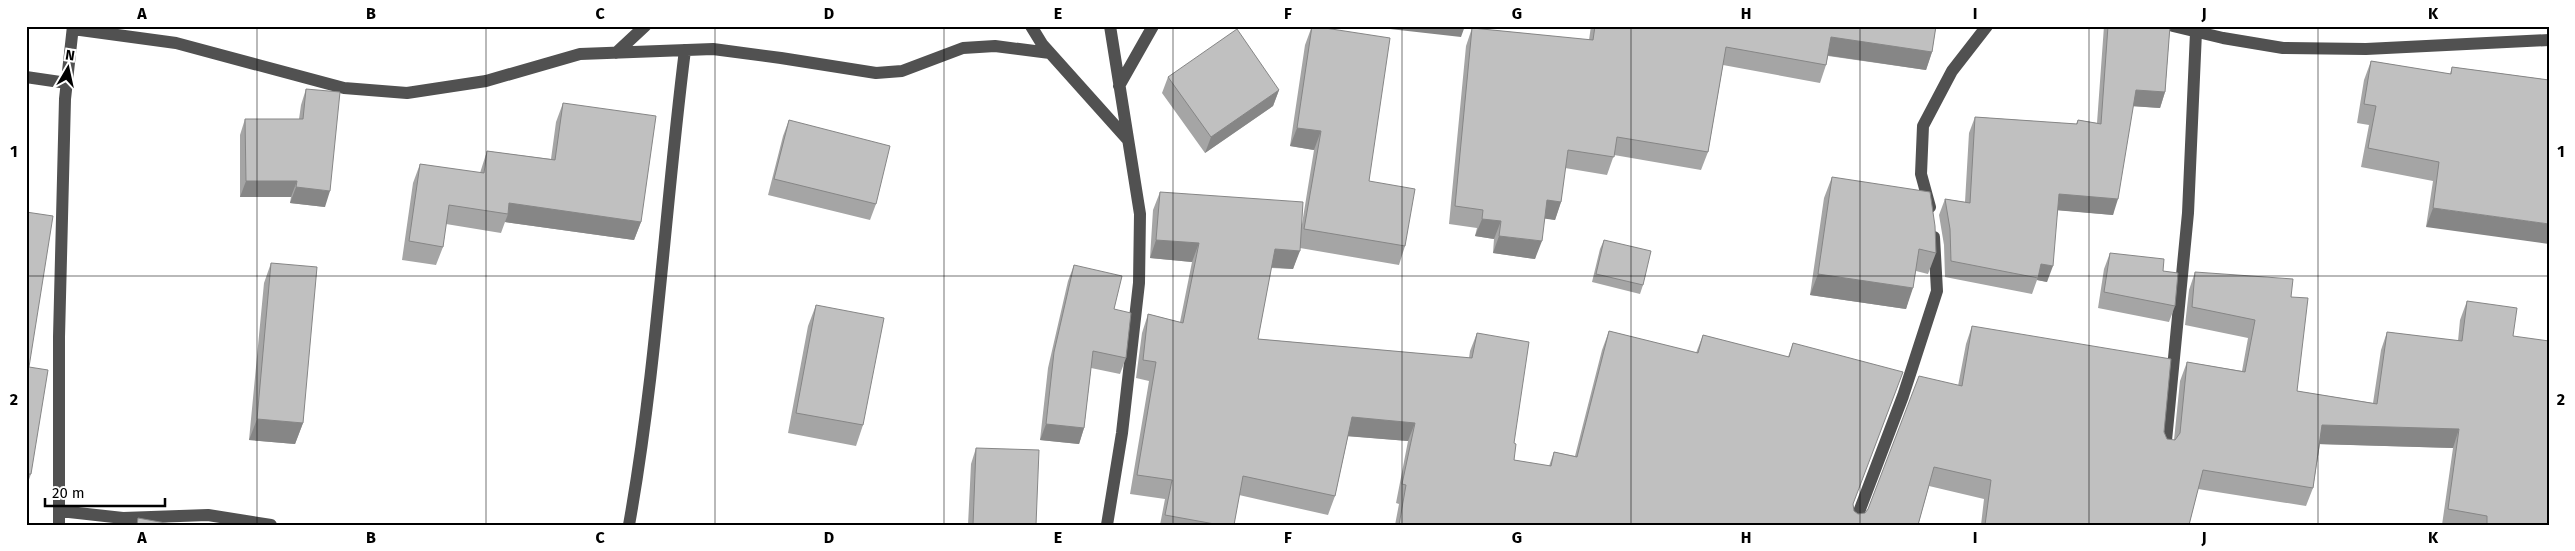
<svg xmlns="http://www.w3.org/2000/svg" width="2575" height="551" font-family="'Fira Sans',sans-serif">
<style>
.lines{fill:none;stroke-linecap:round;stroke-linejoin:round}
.minor{stroke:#515151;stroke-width:12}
.wall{fill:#a5a5a5}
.shaded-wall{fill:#868686}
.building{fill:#c0c0c0;stroke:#868686}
.grid{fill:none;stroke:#000;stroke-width:1;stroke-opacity:0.55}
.neatline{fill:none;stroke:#000;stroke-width:2}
.grid-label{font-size:16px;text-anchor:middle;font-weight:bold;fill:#000}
</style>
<rect width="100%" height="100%" fill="#fff"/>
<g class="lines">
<!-- minor -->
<path class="minor" d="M1031 26 1042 44 1128 140
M2173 26 2223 38 2283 48 2366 49 2549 40
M73 29 176 43 344 88 407 93 486 81 580 54 713 49 781 58 876 73 902 71 963 48 995 46 1050 53
M616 53 645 26
M26 77 67 83
M1119 86 1153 26
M1930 207 1921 174 1923 126 1952 71 1987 26
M2165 451 2188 213 2196 32
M60 511 123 518 208 515 271 525
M59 525V337L65 99 73 26
M629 525C657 368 665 208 685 50
M1107 525 1122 433 1139 283 1140 214 1110 26
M1854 525 1903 396 1937 291 1934 237"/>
</g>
<!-- wall -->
<path class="wall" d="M1312 26 1369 181 1405 246 1399 265 1300 248 1293 269 1271 268 1258 339 1469 358 1470 351 1477 333 1514 443V460L1549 466 1554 452 1575 456 1602 350 1609 331 1696 353 1703 335 1788 357 1793 343 1853 504 1854 511 1858 514 1865 513 1958 386 1966 344 1972 326 2164 432 2167 439 2174 440 2180 381 2187 362 2242 371 2248 338 2185 325 2189 290 2195 272 2291 297 2297 391 2373 403 2381 350 2387 332 2458 341 2460 320 2467 301 2513 336 2549 525H2442L2453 448 2320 444 2313 488 2306 506 2198 489 2189 525H1981L1984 499 1929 486 1918 525H1395L1399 504 1396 503 1408 441 1348 436 1335 496 1328 515 1239 495 1234 525H1160L1165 499 1130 494 1149 381 1136 378 1142 333 1148 314 1180 322 1192 262 1150 258 1153 210 1160 192 1302 224 1314 150 1290 146 1305 45Z
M1591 26H1936L1932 52 1926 70 1828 56 1826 65 1820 83 1723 65 1708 152 1701 170 1614 155 1607 175 1565 168 1561 202 1555 220 1545 218 1535 259 1493 253 1494 239 1475 236 1477 228 1449 224 1466 46 1472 28 1589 40Z
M2104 26H2170L2165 92 2160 108 2133 106 2113 215 2058 210 2047 282 2037 280 2032 294 1945 277 1944 245 1939 215 1945 199 1965 202 1969 133 1975 117 2076 124 2078 120 2097 123Z
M2371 61 2450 74 2452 67 2549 80 2426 227 2433 181 2361 167 2369 125 2357 123 2364 80Z
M1168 77 1279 90 1273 106 1205 153 1162 93Z
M306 89 325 207 290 203 291 197H240V135L245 119H299L301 105Z
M563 103 641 222 634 240 505 222 501 233 446 224 443 247 436 265 402 260 413 183 420 164 480 173 487 151 551 159 556 122Z
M789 120 876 204 870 220 768 195 783 136Z
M1832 177 1936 253 1928 274 1916 271 1906 309 1810 295 1824 198Z
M26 212 31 474 26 488Z
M1604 240 1643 285 1640 294 1592 282 1600 249Z
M2110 253 2175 306 2169 322 2098 308 2104 269Z
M271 263 303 423 295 444 249 440 264 283Z
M1074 265 1114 309 1126 358 1120 374 1091 368 1084 428 1079 444 1040 440 1048 368 1068 281Z
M816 305 863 425 856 446 788 433 808 326Z
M976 448 1036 525H968L971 464Z"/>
<!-- shaded-wall -->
<path class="shaded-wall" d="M1391 26H1465L1461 37 1390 29Z
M1831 37 1932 52 1926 70 1825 55Z
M1279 90 1273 106 1205 153 1211 137Z
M2136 90 2165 92 2160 108 2130 106Z
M1297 128 1321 131 1314 150 1290 146Z
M246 181H297L291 197H240Z
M296 187 330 191 325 207 290 203Z
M2059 194 2118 199 2113 215 2054 210Z
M1547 200 1561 202 1555 220 1540 218Z
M509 203 641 222 634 240 505 222 508 214Z
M2433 208 2549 224V244L2426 227Z
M1482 219 1501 221 1494 239 1475 236Z
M1499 236 1542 241 1535 259 1493 253Z
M1156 240 1199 243 1192 262 1150 258Z
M1275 249 1300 251 1293 269 1268 267Z
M2041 264 2053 266 2047 282 2037 280Z
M1818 274 1913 288 1906 309 1810 295Z
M1352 417 1415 423 1408 441 1345 436Z
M257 419 303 423 295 444 249 440Z
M1046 424 1084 428 1079 444 1040 440Z
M2322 425 2459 429 2453 448 2316 444Z"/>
<!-- building -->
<path class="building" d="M1312 26 1390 38 1369 181 1415 189 1405 246 1304 229 1321 131 1297 128Z
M1595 26H1936L1932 52 1831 37 1826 65 1726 47 1708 152 1617 137 1614 157 1568 150 1561 202 1547 200 1542 241 1499 236 1501 221 1482 219 1483 210 1455 206 1472 28 1593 40Z
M2108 26H2170L2165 92 2136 90 2118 199 2059 194 2053 266 2041 264 2038 278 1951 261 1950 229 1945 199 1970 203 1975 117 2077 124 2078 120 2101 124Z
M1237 29 1279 90 1211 137 1168 77Z
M2371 61 2451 74 2452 67 2549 80V224L2433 208 2439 162 2368 148 2376 106 2364 104Z
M306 89 340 92 330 191 296 187 297 181H246L245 119H303Z
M563 103 656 116 641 222 509 203 508 214 449 205 443 247 409 241 420 164 484 173 487 151 555 160Z
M789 120 890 146 876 204 774 179Z
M1832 177 1930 192 1935 226 1936 253 1919 249 1913 288 1818 274Z
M1160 192 1303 202 1300 251 1275 249 1258 339 1472 358 1477 333 1529 342 1514 443 1516 444 1514 460 1551 466 1554 452 1577 457 1609 331 1698 353 1703 335 1789 357 1793 343 1903 372 1853 504 1854 511 1858 514 1865 513 1868 509 1919 376 1962 386 1972 326 2171 359 2164 432 2167 439 2175 440 2180 433 2187 362 2245 372 2255 320 2192 307 2195 272 2293 279 2291 297 2308 298 2297 391 2377 404 2387 332 2462 341 2467 301 2517 308 2513 336 2549 341V525H2487V516L2448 509 2459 429 2322 425 2313 488 2203 470 2189 525H1985L1991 480 1934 467 1918 525H1399L1406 485 1402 484 1415 423 1352 417 1335 496 1243 476 1234 525H1220L1165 515 1172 480 1137 475 1156 362 1143 360 1148 314 1183 323 1199 243 1156 240Z
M26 212 53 216 29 367 48 370 31 474H26Z
M1604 240 1651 251 1643 285 1596 274Z
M2110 253 2164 259 2163 271 2178 273 2175 306 2104 292Z
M271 263 317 267 303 423 257 419Z
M1074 265 1122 276 1114 309 1131 313 1126 358 1093 351 1084 428 1046 424 1054 352Z
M816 305 884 318 863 425 796 413Z
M976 448 1039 450 1036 525H973Z
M138 518 171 524V525H137Z"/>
<!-- grid -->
<path class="grid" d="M257 26V525M486 26V525M715 26V525M944 26V525M1173 26V525M1402 26V525M1631 26V525M1860 26V525M2089 26V525M2318 26V525M26 276H2549"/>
<!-- border -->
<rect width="2575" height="551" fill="none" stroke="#ffffff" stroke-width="55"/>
<!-- north arrow -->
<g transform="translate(68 68) rotate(9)" stroke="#ffffff" stroke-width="4" paint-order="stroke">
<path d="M0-4L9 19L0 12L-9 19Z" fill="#000000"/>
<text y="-8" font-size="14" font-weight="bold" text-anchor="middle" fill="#000000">N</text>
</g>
<!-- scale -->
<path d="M45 498v8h120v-8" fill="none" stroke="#000000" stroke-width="2.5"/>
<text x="52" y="498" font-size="15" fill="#000000" stroke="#ffffff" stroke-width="4" paint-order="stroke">20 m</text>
<rect x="28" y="28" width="2520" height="496" class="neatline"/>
<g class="grid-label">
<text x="142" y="19">A</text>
<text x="371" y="19">B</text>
<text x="600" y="19">C</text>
<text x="829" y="19">D</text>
<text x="1058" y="19">E</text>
<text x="1288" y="19">F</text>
<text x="1517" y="19">G</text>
<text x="1746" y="19">H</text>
<text x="1975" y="19">I</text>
<text x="2204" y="19">J</text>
<text x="2433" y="19">K</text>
<text x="14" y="157">1</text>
<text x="2561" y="157">1</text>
<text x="14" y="405">2</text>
<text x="2561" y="405">2</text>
<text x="142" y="543">A</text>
<text x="371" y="543">B</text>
<text x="600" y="543">C</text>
<text x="829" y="543">D</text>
<text x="1058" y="543">E</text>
<text x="1288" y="543">F</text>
<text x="1517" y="543">G</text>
<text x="1746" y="543">H</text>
<text x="1975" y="543">I</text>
<text x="2204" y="543">J</text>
<text x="2433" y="543">K</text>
</g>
</svg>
